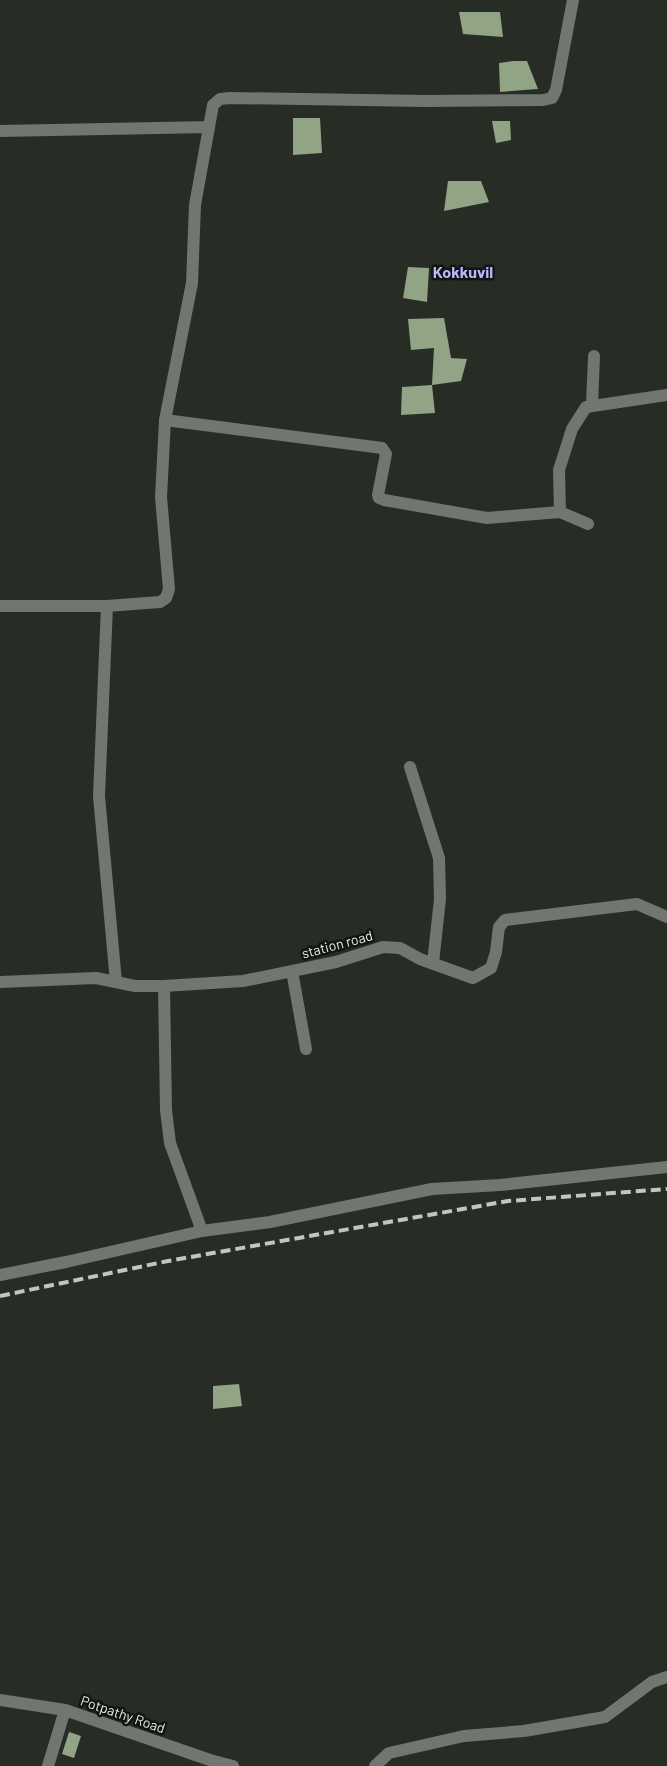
<svg xmlns="http://www.w3.org/2000/svg" width="667" height="1766" font-family="Barlow,sans-serif">
<style>
.building{fill:#91a486}
.lines{fill:none;stroke-linecap:round;stroke-linejoin:round}
.minor{stroke:#727570;stroke-width:12}
.rail{stroke:#c2c6bf;stroke-width:4;stroke-dasharray:10 5;stroke-linecap:butt}
.labels{text-anchor:middle;dominant-baseline:central;stroke-width:5;stroke-linejoin:round;paint-order:stroke}
.street-label{font-size:14px;fill:#e7ebe5;stroke:#121410}
.quarter-label{font-size:16px;font-weight:bold;fill:#b8b8ff;stroke:#121410}
</style>
<rect width="100%" height="100%" fill="#272d24"/>
<!-- building -->
<path class="building" d="M459 12H500L503 37 463 34Z
M513 61H527L538 89 500 92 499 63Z
M293 118H320L322 153 293 155Z
M492 121H510L511 140 496 143Z
M448 181H481L489 202 444 211Z
M408 267 429 268 427 302 403 298Z
M444 318 451 358 467 359 461 381 432 385 434 348 411 350 408 319Z
M432 385 435 413 401 415 402 387Z
M239 1384 242 1406 213 1409V1386Z
M69 1732 81 1736 74 1758 62 1754Z"/>
<g class="lines">
<!-- minor -->
<path class="minor" d="M0 131 209 127
M592 405 594 356
M165 420 382 448 386 454 378 495 379 498 384 500 487 518 560 512 588 524
M560 512 559 470 572 429 586 407 667 395
M0 606H107
M410 767 439 858 440 899 433 963
M292 971 306 1049
M0 982 96 978 135 986H164L243 981 336 962 383 947 400 948 420 959 473 978 491 968 496 952 499 927 505 920 637 904 667 917
M116 982 99 796 107 606 160 602 166 598 169 589 161 497 165 420 192 283 195 205 213 105 220 99 230 98 426 101 543 100 552 98 556 90 573 0
M164 986 166 1110 170 1143 202 1231
M0 1275 66 1262 202 1231 270 1222 432 1189 500 1185 667 1167
M0 1700 65 1710 210 1760 233 1766
M48 1766 65 1710
M375 1766 389 1753 464 1736 524 1731 605 1717 652 1682 667 1677"/>
<!-- rail -->
<path class="rail" d="M0 1296 168 1261 508 1201 667 1189"/>
</g>
<g class="labels">
<!-- street labels -->
<g class="street-label">
<text transform="translate(337 944) rotate(-15)">station road</text>
<text transform="translate(123 1714) rotate(19)">Potpathy Road</text>
</g>
<!-- quarter labels -->
<g class="quarter-label">
<text x="463" y="271">Kokkuvil</text>
</g>
</g>
</svg>
